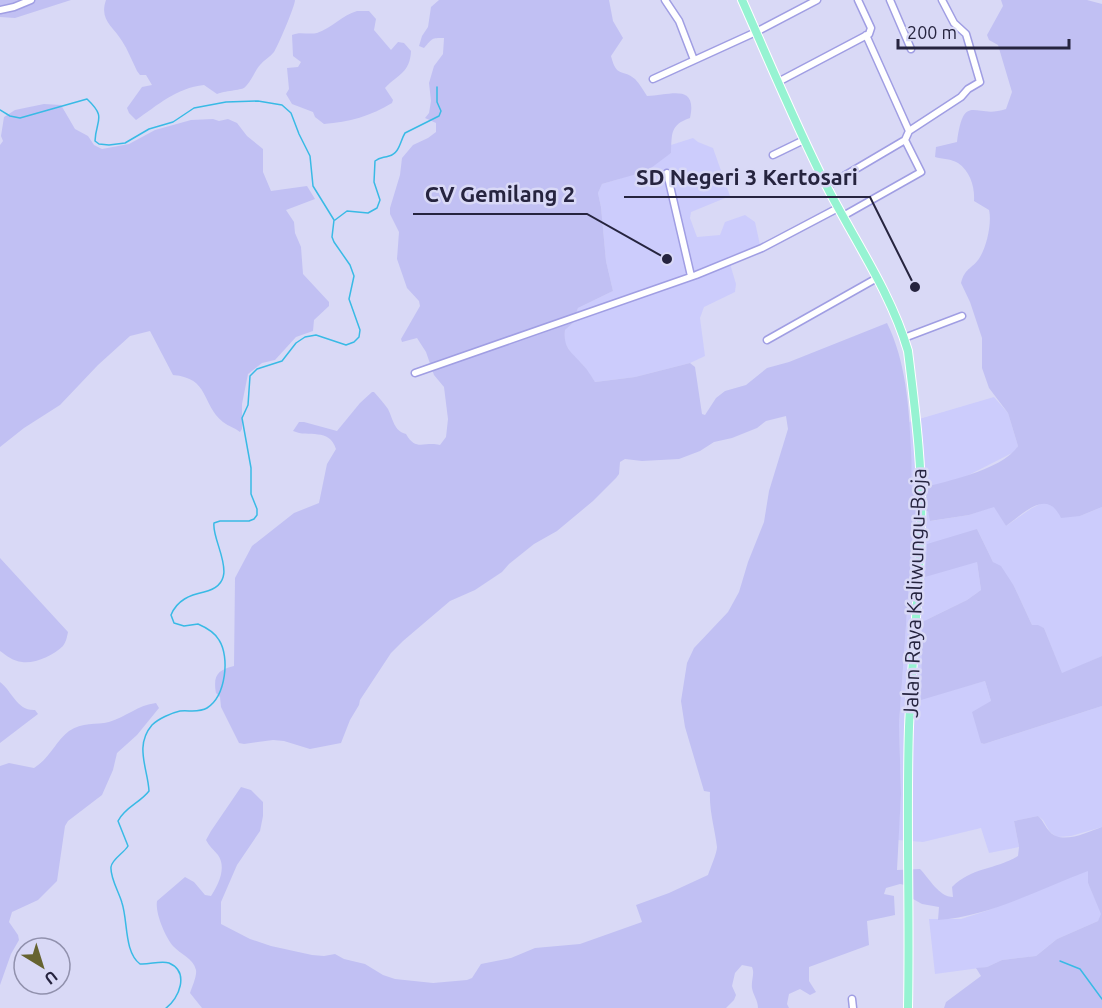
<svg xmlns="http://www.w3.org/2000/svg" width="1102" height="1008" font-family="Ubuntu,sans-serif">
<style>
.built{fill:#ccccfc}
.green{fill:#c1c0f3}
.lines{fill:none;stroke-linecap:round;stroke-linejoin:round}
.stream{stroke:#39bae5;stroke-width:1.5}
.minor-casing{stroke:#a09ee3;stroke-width:9}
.major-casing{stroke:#fff;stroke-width:10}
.minor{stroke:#fff;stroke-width:6}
.major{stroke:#96f3d2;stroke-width:8}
.labels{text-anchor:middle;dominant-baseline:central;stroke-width:5;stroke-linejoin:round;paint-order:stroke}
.street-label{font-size:21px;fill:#26243f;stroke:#d9d9f6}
.leader{fill:none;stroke:#26243f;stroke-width:2}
.callout-dot{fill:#26243f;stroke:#d9d9f6;stroke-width:2}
.callout-label{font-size:22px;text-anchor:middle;font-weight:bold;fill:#26243f;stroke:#d9d9f6;stroke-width:5;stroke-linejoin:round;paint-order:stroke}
</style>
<rect width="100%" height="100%" fill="#d9d9f6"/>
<!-- built -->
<path class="built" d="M693 138 698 142 713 148 730 196 691 212 690 218 697 237 720 235 725 222 745 215 755 222 760 245 728 257 736 284 735 292 704 307 700 318 705 356 690 363 635 377 595 382 583 365 572 355 564 341 565 330 573 323 578 308 613 291 606 261 601 207 598 193 602 184 619 179 671 153V145Z
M994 397 1008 413 1018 446 1014 452 963 478 912 491 909 422Z
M1042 503H1047L1056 508 1080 516 1102 507V656L1062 674 1044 628 1032 625 1014 586 993 562 977 529V562L981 590 967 600 922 622 921 699 985 681 991 701 981 743 984 744 1102 706V827L1071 836 1057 837 1050 832 1043 820 1038 816 1014 821 1019 847 989 853 981 828 923 842 898 840 901 794 899 724 912 541V515L928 511 931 521 969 515 995 506 1006 526 1032 508Z
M1088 870V883L1102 914 1098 921 1057 939 1036 956 1002 960 987 967 935 974 929 919H961L989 910Z"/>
<!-- green -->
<path class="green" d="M0 0H71L15 18 0 17Z
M106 0H295C295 6 278 46 274 52 270 57 264 60 260 65 254 72 251 82 244 88 241 90 224 91 217 94L204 85C176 88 158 105 136 120L129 113 127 108 142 87 152 85 146 75H140L137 71C132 61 128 50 122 41 113 26 99 20 106 0Z
M439 0H609L613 21 623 38 611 56C617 79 622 68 635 79 640 84 643 90 647 96 668 96 698 82 690 118 670 125 672 133 671 153L647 171 602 184 598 193 601 207 606 261 613 291 578 308 573 323 565 330C563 349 572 352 583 365 588 370 591 376 595 382L635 377 690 363 695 367 702 414 705 415 716 398 725 391 746 385 767 368 789 362 887 323C906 362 909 406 911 449 912 463 911 477 912 490 940 483 1002 471 1018 446L1008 413 989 388 982 368V338L970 302 961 283C965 267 974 268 980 257 987 246 992 222 989 210L974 201C975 187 970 171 958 163 952 159 942 159 935 157L936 147 957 142C964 90 975 120 1006 109L1012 92 998 45 989 40 987 35 1003 6 1001 0H1087L1102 4V507L1080 516 1061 518C1047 488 1024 513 1006 526L994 507 969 515 930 521 928 511 912 515V541L899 724 901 794 897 870 920 869C929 878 939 897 953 897L952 887C972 867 995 870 1018 856L1019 847 1014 821 1038 816C1043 820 1045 827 1050 832 1062 845 1088 832 1102 827V1008H944L946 1002 981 976 976 968 987 967 1002 960 1036 956 1057 939 1098 921 1101 914 1088 883V871C1039 889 991 916 938 920L939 907 922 904 913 899 911 886 900 884 886 888 884 894 894 896 895 915 867 921 869 945 809 967V981L816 992 810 995 800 989 789 994 787 1004 789 1008H758C758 1000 753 995 752 988 751 980 755 974 752 967L742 965 735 973 732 986 736 995 734 1000 726 1008H202L190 993C192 987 197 976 196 970 193 958 180 954 173 946 165 936 155 913 157 901L185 877 194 882 205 895 211 896C218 885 227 868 218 855 214 850 209 846 206 840L211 831 241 787 251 790 263 802V816L260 831 237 865 221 902V924L250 939 271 946 312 955 324 956 335 954 344 959 365 964 383 975 395 979 433 983 467 980 472 978 481 964 511 958 535 948 580 944 642 922 636 905 669 893 708 875C710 869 717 853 717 847 715 829 709 811 710 792L704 791 685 727 681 701 687 663 694 648 728 612 739 592 748 562 764 522 769 491 788 429 786 416 766 421 757 428 732 438 714 442 700 451 679 459 642 461 625 459 620 462 619 474 616 478 593 501 557 531 534 544 509 564 502 572 475 590 450 601 403 641 391 653 360 700 359 705 350 720 341 743 310 749 284 741 273 740 244 744 239 743 221 707 220 697 216 693C213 676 217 670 234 666L235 578 252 546 294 513 319 503 327 464 336 449C329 427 309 438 293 431L299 422H304L337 431 360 403 372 392H374C379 398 384 403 388 409 393 419 394 431 406 434 416 452 424 441 440 445L446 437 448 419 444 387 434 375 426 352 417 338 402 342 401 339 420 306 419 301 407 288 397 259 399 232 390 214V208L400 175 402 158 413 145 428 138 436 132V123L425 118 429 113 431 101 429 83 434 66 443 54 444 38C431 38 433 38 424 48L419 46 422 36 428 27 431 7Z
M357 11H369L376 19 374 30 391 50 398 42 404 43 411 51C410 73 398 74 385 88L393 100 392 103C371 116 349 122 324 124L315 117 313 112 292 104 286 94 289 89 287 68 298 67 301 62 293 56 292 35C300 31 308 35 317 33 332 28 342 15 357 11Z
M44 104 61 105 75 129 88 136 94 145 102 149 129 144 155 130 191 120 213 119 219 121 228 119 237 123 247 136 263 149V172L271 191 307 186 315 199 286 210 294 222 295 233 301 247 303 274 329 302V306L314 320 313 331 296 337 275 360 262 363 248 374 242 404V429L240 432C235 428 228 426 223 422 201 404 210 378 173 375L150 331 130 336 98 365 60 405 24 428 0 447V145L3 141 1 136 4 117 15 110Z
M977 529 993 562 1001 566 1014 586 1032 625H1038L1044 628 1062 673 1102 656V706L984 744 981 743 972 712 991 701 985 681 921 700 922 622 967 600 981 590 977 562 925 577 927 544Z
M0 558 68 632C67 637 66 642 63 646 54 655 35 664 22 662 13 661 7 656 0 651Z
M0 682C12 691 17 711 35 710L38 714 0 743Z
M156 703 159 708 137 735 117 753 113 770 102 795 68 821 65 826 57 881 38 900 12 912 9 922 18 935 19 940 11 954 0 985V766L9 763 34 768C50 758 55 742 69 731 82 722 96 725 109 722 126 717 138 705 156 703Z"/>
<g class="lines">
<!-- stream -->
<path class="stream" d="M0 110 10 116 20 118 87 99C107 118 96 119 95 141L99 144 109 145 125 143 149 129 173 122 194 108 226 102 258 101 282 105 291 113 299 134 310 156 313 186 334 220 332 237 334 242 350 265 354 276 349 299 360 330 359 337 354 342 346 345 316 335 305 337 296 343 282 361 257 369 250 376 248 405 242 418 251 468V494L257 509V515L254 519 249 521H220L214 523C211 542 244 583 204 592 190 595 177 600 171 615L174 623 184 626 198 624C205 627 215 633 219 640 230 657 226 696 207 708 199 713 189 710 180 711 171 713 158 719 152 725 134 746 148 769 149 791 140 803 125 807 118 821L128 846C124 853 112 859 111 867 110 878 119 892 122 903 128 921 124 952 140 964 149 965 161 960 169 963 190 972 179 999 166 1008
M335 220 347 211 368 213 377 208 380 200 374 182 375 161C380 157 383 158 389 156 400 153 400 141 405 133L439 116 441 111 437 102V87
M1060 961 1080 969 1102 999"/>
<!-- minor casing -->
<g class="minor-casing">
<path id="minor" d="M665 0 679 21 694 60
M890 0 911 49
M0 10 14 7 31 0
M866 35 909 131
M653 79 756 32 817 0
M778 82 869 34 871 28 858 0
M773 155 804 140
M667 173 691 276
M827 186 905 140 909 131 961 97 968 89 980 82 966 34 954 23 942 0
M843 216 921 172 905 140
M904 338 962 316
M767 340 877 278
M415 373 696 275 762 248 838 208
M852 999 853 1008"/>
</g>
<!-- major casing -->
<g class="major-casing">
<path id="major" d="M742 0C770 63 796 126 827 187 855 241 891 293 908 351 915 409 923 469 921 527 919 594 912 660 909 727 906 820 910 914 908 1008"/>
</g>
<!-- minor -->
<use href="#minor" class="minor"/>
<!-- major -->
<use href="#major" class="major"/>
</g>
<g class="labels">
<!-- street labels -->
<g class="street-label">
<text transform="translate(914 593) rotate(-88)">Jalan Raya Kaliwungu-Boja</text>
</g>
</g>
<!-- callouts -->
<path class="leader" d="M915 287L870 197H624M667 259L587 214H413"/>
<g class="callout-dot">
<circle cx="915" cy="287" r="6"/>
<circle cx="667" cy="259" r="6"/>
</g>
<g class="callout-label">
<text x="747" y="185">SD Negeri 3 Kertosari</text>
<text x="500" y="202">CV Gemilang 2</text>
</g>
<!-- north arrow -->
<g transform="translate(42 966) rotate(142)"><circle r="28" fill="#d9d9f6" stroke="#9191ad" stroke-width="1.5"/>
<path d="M0-4.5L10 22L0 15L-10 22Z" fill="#666330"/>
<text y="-9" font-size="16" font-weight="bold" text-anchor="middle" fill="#26243f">U</text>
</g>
<!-- scale -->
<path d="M898 39v9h171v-9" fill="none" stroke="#26243f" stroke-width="3"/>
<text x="907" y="39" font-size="18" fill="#26243f" stroke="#d9d9f6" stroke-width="4.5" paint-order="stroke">200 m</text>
</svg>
